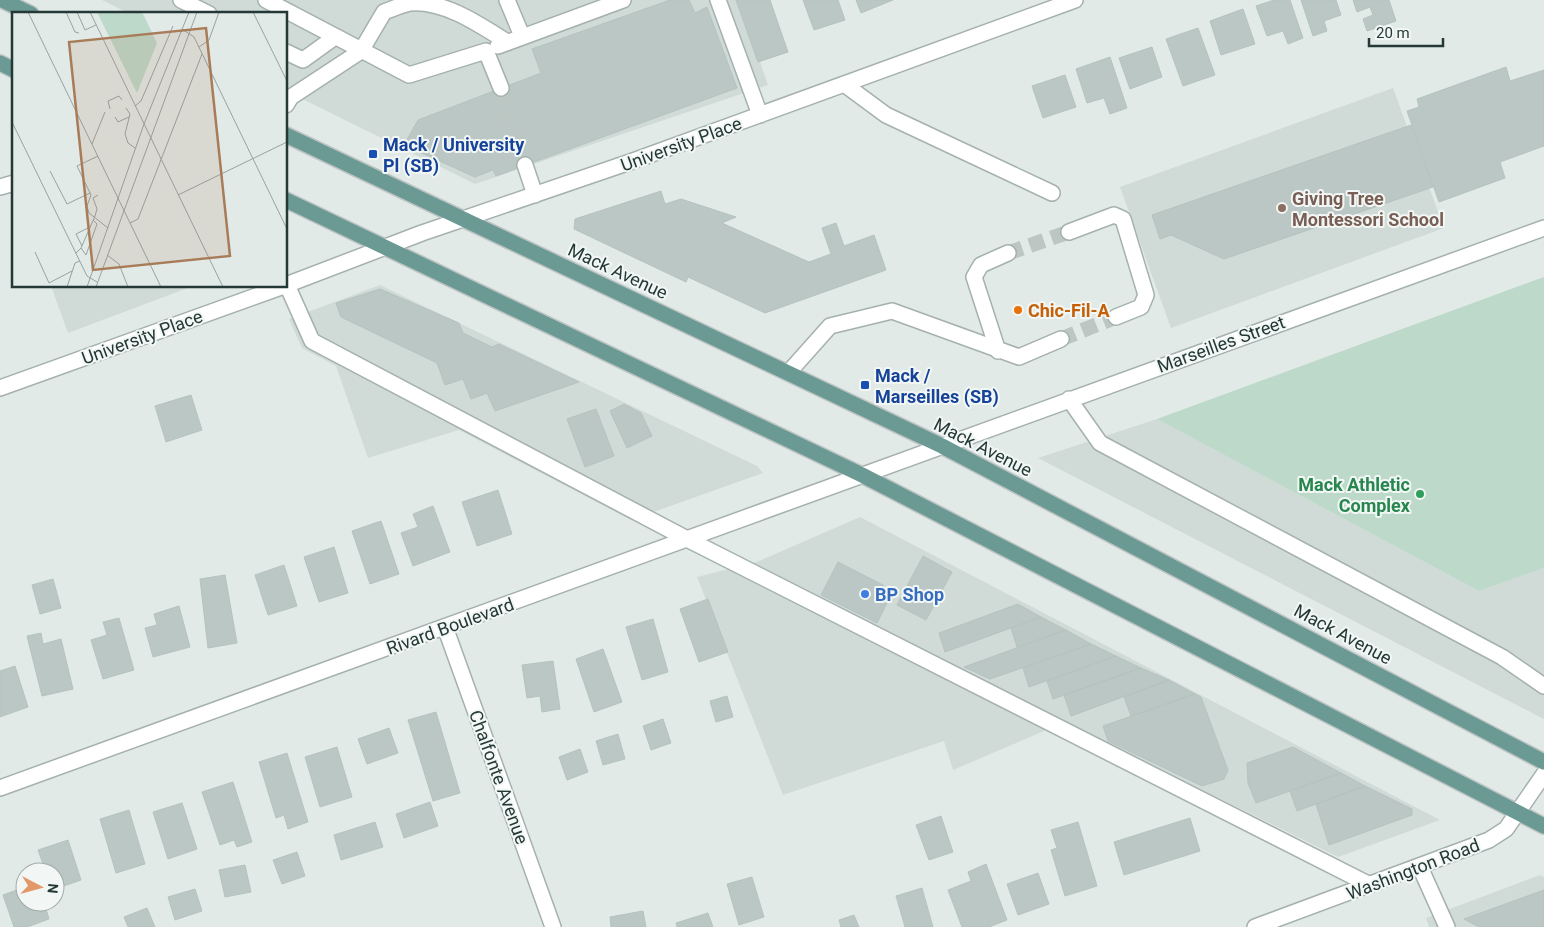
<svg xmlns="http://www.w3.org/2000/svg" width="1544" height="927" font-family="Roboto,sans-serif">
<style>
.built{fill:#d0dad7}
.pitch{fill:#bdd9c9}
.building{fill:#bac7c4;stroke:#b5c3bf}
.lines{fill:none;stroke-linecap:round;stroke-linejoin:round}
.minor-tunnel{stroke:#bcc7c4;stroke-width:15;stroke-dasharray:15 8;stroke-linecap:butt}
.minor-casing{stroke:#a5b1af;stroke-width:18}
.major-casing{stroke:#bdc4c3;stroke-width:18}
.minor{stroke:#fff;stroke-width:15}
.major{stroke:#6b9a95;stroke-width:15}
.transit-dot{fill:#1a4fb4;stroke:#f2f7f5;stroke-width:2}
.education-dot{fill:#8d6e63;stroke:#f2f7f5;stroke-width:2}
.food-dot{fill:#e8710a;stroke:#f2f7f5;stroke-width:2}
.leisure-dot{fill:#2e9e5b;stroke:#f2f7f5;stroke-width:2}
.shop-dot{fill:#3f7fe0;stroke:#f2f7f5;stroke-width:2}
.labels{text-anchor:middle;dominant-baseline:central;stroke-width:4;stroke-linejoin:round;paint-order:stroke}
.transit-label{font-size:18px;font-weight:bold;fill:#164399;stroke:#f2f7f5;text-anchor:start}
.street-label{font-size:18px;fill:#243936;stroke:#f2f7f5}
.education-label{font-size:18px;font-weight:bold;fill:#785e54;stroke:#f2f7f5;text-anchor:start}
.food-label{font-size:18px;font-weight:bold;fill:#c56008;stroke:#f2f7f5;text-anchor:start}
.leisure-label{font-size:18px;font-weight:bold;fill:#27864d;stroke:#f2f7f5;text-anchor:end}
.shop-label{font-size:18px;font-weight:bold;fill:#366cbe;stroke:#f2f7f5;text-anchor:start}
.inset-road{fill:none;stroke:#96a3a1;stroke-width:1}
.view{fill:#a97c59;fill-opacity:0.15;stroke:#a97c59;stroke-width:2.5}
.inset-edge{fill:none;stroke:#243936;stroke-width:2.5}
</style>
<rect width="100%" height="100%" fill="#e2eae8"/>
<!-- built -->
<path class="built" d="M102 0H739L768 85 475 184 286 91V14H130Z
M1393 88 1444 228 1171 328 1120 187Z
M380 285 757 466 763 473 631 520 459 430 368 458 336 366 302 348 289 319Z
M51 286H193L68 333Z
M1157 419 1479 591 1544 568V719L1038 458Z
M860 517 1440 820 1338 857 1065 722 953 770 944 741 783 795 697 577 757 562Z
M1540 875 1544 877V927H1429L1426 918Z"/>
<!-- pitch -->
<path class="pitch" d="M1544 277V568L1479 591 1157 419Z"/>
<!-- building -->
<path class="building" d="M670 0H689L695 13 707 7 737 88 496 176 493 170 475 177 404 145 418 120 541 73 532 49Z
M736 0H770L788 52 758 62Z
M803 0H838L845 20 814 30Z
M856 0H893L861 13Z
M1274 0H1290L1303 38 1288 44 1283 31 1267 36 1256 6Z
M1301 0H1336L1341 15 1324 21 1327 31 1313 36Z
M1353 0H1389L1396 21 1367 31 1363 19 1373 15 1370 7 1357 12Z
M1243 9 1255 44 1221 55 1210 21Z
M1198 28 1215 75 1183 86 1166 39Z
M1152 47 1162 77 1130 89 1119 58Z
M1110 57 1127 108 1110 114 1104 98 1087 103 1076 69Z
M1506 67 1510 81 1544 70V146L1500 162 1505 178 1439 202 1407 111 1419 107 1417 99Z
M1065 75 1076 107 1043 118 1032 86Z
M1411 125 1433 187 1224 259 1171 235 1160 239 1152 215Z
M661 191 665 204 681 199 736 217 722 223 809 262 831 254 822 228 836 223 844 246 874 235 886 270 765 313 688 277 686 282 574 229 575 219Z
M380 289 459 323 463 333 492 347 499 344 579 382 495 411 487 393 471 399 463 379 445 385 437 363 341 317 336 303Z
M191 395 202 430 166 442 155 406Z
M624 404 641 413 652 436 627 448 610 411Z
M596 409 614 456 585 467 567 419Z
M498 490 512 534 477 546 462 502Z
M433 506 450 552 413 566 401 533 418 527 413 514Z
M381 521 399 574 370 584 352 531Z
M334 547 348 593 319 602 304 557Z
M923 556 952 572 926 620 897 605Z
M838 562 883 585 889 599 877 623 821 595Z
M284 565 297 606 268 615 255 575Z
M225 575 237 643 208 648 200 579Z
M53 579 61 608 40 614 32 585Z
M708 599 728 652 699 662 680 609Z
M1018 604 1041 617 945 652 939 633Z
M179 606 190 647 153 657 145 628 157 625 154 614Z
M1041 617 1066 630 1017 647 1011 628Z
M119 618 134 670 103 679 91 640 107 635 103 622Z
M653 619 668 672 642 680 626 627Z
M1066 630 1091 644 990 679 964 667Z
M41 633 43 644 61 639 73 689 42 696 27 636Z
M1091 644 1116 656 1029 687 1023 668Z
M603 649 622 702 594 712 576 659Z
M1116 656 1141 668 1053 699 1047 681Z
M553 661 560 709 542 712 540 696 527 698 522 665Z
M15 666 28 707 0 717V671Z
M1141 668 1169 680 1071 716 1064 695Z
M1169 680 1195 694 1131 716 1124 697Z
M1195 694 1201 697 1228 770 1224 779 1202 786 1108 741 1103 726Z
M727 696 733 717 716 722 710 701Z
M436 712 460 793 433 801 408 720Z
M663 719 671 743 651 750 643 726Z
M389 728 398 753 367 764 358 739Z
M618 734 625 759 603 765 596 741Z
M337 747 352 797 320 807 305 757Z
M1293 747 1341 773 1256 803 1248 783 1247 763Z
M580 749 588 772 567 780 559 757Z
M287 753 308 822 288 829 284 815 276 818 259 762Z
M1341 773 1365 786 1297 811 1290 791Z
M233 782 252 842 237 847 234 840 220 845 202 792Z
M1365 786 1412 809V815L1329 845 1316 804Z
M430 802 438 826 404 838 396 814Z
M182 803 197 849 168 859 153 812Z
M129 810 145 864 116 873 100 819Z
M941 816 953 852 929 860 916 825Z
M1190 818 1200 851 1124 875 1114 842Z
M375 822 383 847 341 860 334 835Z
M1078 822 1097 886 1065 896 1051 850 1057 848 1051 830Z
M68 840 81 880 55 889V872H46L38 850Z
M297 852 305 876 282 884 273 860Z
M986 864 1007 920 989 927H962L948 890 971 881 968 872Z
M245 865 251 892 225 897 219 870Z
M1038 873 1049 904 1018 915 1007 884Z
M752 877 764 917 739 925 727 884Z
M25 887V902H44L49 919 27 927H14L3 895Z
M922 888 933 927H905L896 896Z
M195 889 202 911 175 920 168 897Z
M1544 890V927H1479L1464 919Z
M147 908 155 927H128L124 917Z
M643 911 646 927H611L610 917Z
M708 913 713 927H677L676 923Z
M854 915 859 927H841L839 920Z"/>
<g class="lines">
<!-- minor-tunnel -->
<path class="minor-tunnel" d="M501 88 525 165
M1008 253 1069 232
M1061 339 1116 317"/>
<!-- minor casing -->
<g class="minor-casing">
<path id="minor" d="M181 0 209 14
M266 0 409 75 486 51 501 88
M507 0 522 36
M718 0 760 115
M498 46 623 0
M286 52 303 60 335 37
M844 84 886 115 1052 193
M286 105 291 97 361 51 384 12C392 9 401 5 410 3 444 0 480 25 507 42
M525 165 535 195
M0 187 14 183
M1069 232 1114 215 1123 219 1146 295 1141 307 1116 317
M286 285 422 233 630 162 1075 0
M287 285 312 341 689 540 1370 885
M998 351 974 277 981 265 1008 253
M789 372 830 326 892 311 1019 357 1061 339
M0 388 284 286
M1069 399 1100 443 1502 657 1544 686
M445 627 553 927
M0 788 1544 228
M1420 867 1447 927
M1255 927 1489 840 1506 829 1544 774"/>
</g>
<!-- major casing -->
<g class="major-casing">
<path id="major" d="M2 0 31 14
M0 63 14 70
M286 135 942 446 1544 762
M286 200 862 475 1544 826"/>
</g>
<!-- minor -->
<use href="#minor" class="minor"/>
<!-- major -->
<use href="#major" class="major"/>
</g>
<!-- markers -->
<g class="transit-dot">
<rect x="368" y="149" width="10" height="10" rx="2.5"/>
<rect x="860" y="380" width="10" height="10" rx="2.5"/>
</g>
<circle class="education-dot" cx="1282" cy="208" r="5"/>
<circle class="food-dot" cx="1018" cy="310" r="5"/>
<circle class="leisure-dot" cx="1420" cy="494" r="5"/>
<circle class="shop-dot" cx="865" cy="594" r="5"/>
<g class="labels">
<!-- transit labels -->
<g class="transit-label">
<text x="383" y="144">Mack / University<tspan x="383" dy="21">Pl (SB)</tspan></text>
<text x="875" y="375">Mack /<tspan x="875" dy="21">Marseilles (SB)</tspan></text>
</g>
<!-- street labels -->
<g class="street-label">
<text transform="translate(681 144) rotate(-20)">University Place</text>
<text transform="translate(618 271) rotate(25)">Mack Avenue</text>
<text transform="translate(142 337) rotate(-20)">University Place</text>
<text transform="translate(1221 344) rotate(-20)">Marseilles Street</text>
<text transform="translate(983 447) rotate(27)">Mack Avenue</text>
<text transform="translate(450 626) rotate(-20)">Rivard Boulevard</text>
<text transform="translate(1343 634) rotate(28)">Mack Avenue</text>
<text transform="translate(499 777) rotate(70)">Chalfonte Avenue</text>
<text transform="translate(1413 869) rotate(-21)">Washington Road</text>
</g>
<!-- education labels -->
<g class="education-label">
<text x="1292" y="198">Giving Tree<tspan x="1292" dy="21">Montessori School</tspan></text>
</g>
<!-- food labels -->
<g class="food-label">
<text x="1028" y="310">Chic-Fil-A</text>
</g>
<!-- leisure labels -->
<g class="leisure-label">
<text x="1410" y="484">Mack Athletic<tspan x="1410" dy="21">Complex</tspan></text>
</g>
<!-- shop labels -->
<g class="shop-label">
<text x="875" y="594">BP Shop</text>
</g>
</g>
<!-- overview -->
<g transform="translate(12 12)">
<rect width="275" height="275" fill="#e2eae8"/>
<path d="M85 0H130L145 31 125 81Z" fill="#bdd9c9"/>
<path class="inset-road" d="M16 0 149 275M54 0 63 20 67 21M65 0 73 18 84 13M78 0 211 275M241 0 275 69M170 17 182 25 275 217M187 35 197 28 207 0M123 94 129 89 161 14M114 96 118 102 113 122 116 131 123 136M98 97 96 89 107 84 110 88M103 105 106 110 117 105M0 110 75 264 85 270M80 132 93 100M38 159 55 192 78 181M79 183 65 154 86 144M79 183 75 194 77 201 96 216M166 183 275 130M118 211 126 207 190 42M70 234 64 222 78 215M69 236 74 243 85 212 81 208M23 240 37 271 60 259M64 241 69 236 83 204 85 197 81 186 86 183M95 243 107 252 116 275M55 275 63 251 68 249M75 275 132 112 177 0M84 275 185 0"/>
<path class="view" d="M194 16 218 244 81 258 57 30Z"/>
<rect width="275" height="275" class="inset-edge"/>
</g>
<!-- north arrow -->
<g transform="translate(40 887) rotate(96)"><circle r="24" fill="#f2f7f5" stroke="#a0aba9"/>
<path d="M0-4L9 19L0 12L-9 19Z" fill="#e29868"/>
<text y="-8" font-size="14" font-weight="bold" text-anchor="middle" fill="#243936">N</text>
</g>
<!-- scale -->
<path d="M1369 38v8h74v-8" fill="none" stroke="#243936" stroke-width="2.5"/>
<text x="1376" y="38" font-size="15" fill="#243936" stroke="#f2f7f5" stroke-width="4" paint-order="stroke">20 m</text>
</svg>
